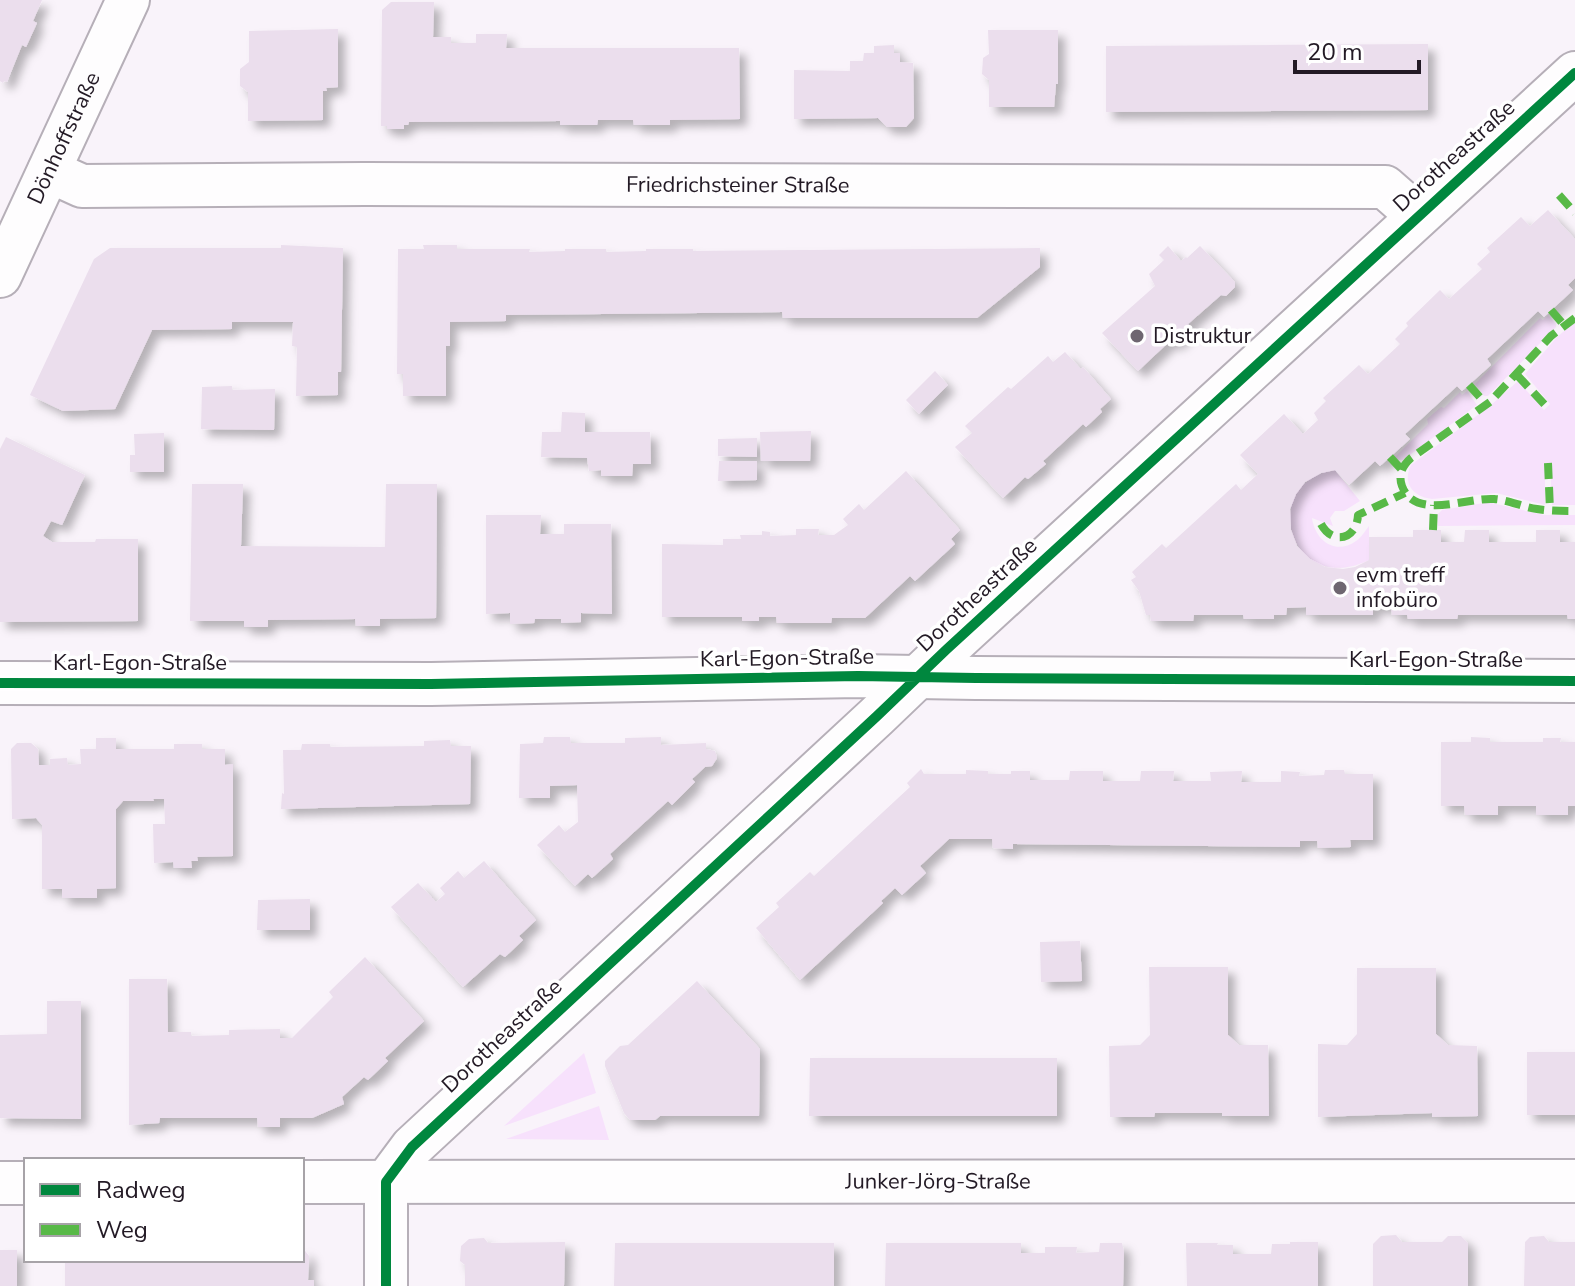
<svg xmlns="http://www.w3.org/2000/svg" width="1575" height="1286" font-family="'Nunito Sans',sans-serif">
<style>
.green{fill:#f7e1fc}
.building{fill:#ebdeed;filter:url(#shadow)}
.lines{fill:none;stroke-linecap:round;stroke-linejoin:round}
.street-casing{stroke:#b6afb8;stroke-width:46}
.street{stroke:#fefdfe;stroke-width:42}
.quiet{stroke:#58b947;stroke-width:8;stroke-dasharray:16 8;stroke-linecap:butt}
.cycleway-casing{stroke:#fff;stroke-width:15}
.cycleway{stroke:#00873e;stroke-width:10}
.poi-dot{fill:#6e6670;stroke:#fff;stroke-width:3}
.labels{text-anchor:middle;dominant-baseline:central;stroke-width:7;stroke-linejoin:round;paint-order:stroke}
.street-label{font-size:22px;fill:#231a25;stroke:#fff}
.poi-label{font-size:22px;fill:#231a25;stroke:#fff;text-anchor:start}
</style>
<defs>
<filter id="shadow"><feDropShadow dx="7" dy="7" stdDeviation="4" flood-color="#0004"/></filter>
</defs>
<rect width="100%" height="100%" fill="#f9f3fa"/>
<!-- green -->
<path class="green" d="M1548 315 1556 324V327L1488 396H1484L1475 384 1540 318 1543 320Z
M1575 322V505H1552L1550 463H1545V505L1496 493 1432 499C1413 497 1402 483 1411 465L1491 405 1518 381 1544 410 1550 404 1525 374 1557 337Z
M1467 391 1477 405 1403 460H1398L1395 457 1428 424 1427 419 1441 407 1444 408 1460 392 1462 395Z
M1335 470 1360 501 1344 511H1335L1330 518 1333 526 1312 518C1315 540 1335 556 1356 541 1361 538 1365 531 1369 526V560C1288 599 1257 481 1335 470Z
M1484 503H1492L1544 515H1575V525L1438 526 1437 515 1442 510Z
M584 1053 596 1093 504 1126Z
M599 1106 609 1140 506 1139Z"/>
<!-- building -->
<path class="building" d="M0 0H42L33 21 37 23 26 47 22 45 7 82 4 81 3 83 0 81Z
M391 2H434L433 37H451V43H476V34H507L506 48H739L740 119 670 120V125H634L633 120H598L597 125H560V121L409 122 408 125H404V129H387V126H381L382 10Z
M338 29V87L326 88 327 91H323V120L248 121V92L240 86V69L249 62V31Z
M988 30H1058V84H1056L1054 107H989V80L982 74 983 58 989 54Z
M1428 44V110L1106 112V46Z
M894 45V53H900V62L913 63 914 118 906 127H887L878 118 794 119V70L850 71V61H863L864 53H874V46Z
M1548 210 1575 239V278L1568 285 1573 290 1544 317 1538 311 1487 359 1491 365 1462 391 1457 386 1405 434 1410 439 1380 466 1375 461 1349 485 1335 470 1321 473 1305 482 1296 494 1290 509 1291 530 1297 546 1310 559 1325 567 1343 569 1355 567 1369 560V537H1413V530H1441V542H1464L1465 530H1489V542H1536V530H1560V542H1575V619H1568L1567 615H1458L1457 619H1408L1407 615H1392L1391 607H1373V615H1306V607L1287 608 1286 615H1274V619H1244L1243 615H1194L1193 621H1151L1150 615H1146L1139 591 1131 580 1136 577 1132 572 1162 544 1166 548 1236 484 1241 490 1258 474 1240 455 1284 414 1303 434 1318 420 1314 413 1326 401 1323 398 1359 365 1368 374 1400 344 1395 339 1408 326 1406 323 1440 290 1449 299 1482 269 1477 264 1490 252 1487 248 1521 217 1530 226Z
M281 245 343 248 341 372H338V395L296 396 297 347 292 346 293 322H232V329L152 330 115 409 63 411 30 395 94 259 110 248H281Z
M423 245H457V249H530L529 252 565 251V249H606V252L646 251V249H693V251L1040 248V267L977 318H783L782 312 506 315V321L450 322V346H446V396H403V374H397L398 249H424Z
M1168 246 1181 261 1186 257 1187 258 1200 246 1235 282V287L1226 296 1221 295 1188 324 1191 327 1181 338 1175 344 1171 340 1138 371 1102 333 1155 286 1149 274 1164 260 1159 255Z
M1065 352 1081 369 1083 367 1111 399 1100 409 1102 412 1086 427 1083 424 1043 461 1046 464 1028 479 1025 477 1003 498 955 447 972 433 965 426 1008 387 1011 389 1048 356 1053 362Z
M935 371 948 385 919 414 906 400Z
M232 386V390L275 389 274 430 201 429 202 387Z
M562 412 585 413V432H650L651 464H633L632 476H601V470L589 471 587 458 541 457 542 432H561Z
M811 431 810 461H761L760 432Z
M164 433V472H130V455H135L134 434Z
M6 437 85 475 62 525 51 521 43 536 52 542H95L96 539H138V621L0 622V449Z
M757 438V457L718 456V439Z
M719 461H757V480L718 481Z
M906 471 960 530 951 539 955 544 915 581 910 576 865 618H832L831 623H777L776 617H759V621H742V617H662V544L723 545V539H741L740 535H762V531L770 532V536L796 535V529H819L818 535H834L848 525 843 519 859 504 864 510Z
M192 484H243L241 546 385 547 386 484H437L436 618 380 619V626H356L355 619 268 620V627H244V621H190Z
M486 515H541L540 534H564V524H611L612 614 581 613V622L561 623V619H535L534 623 510 624V613L486 614Z
M544 737H570L571 743H625V738L661 737V745L706 743V749L715 751 717 758 712 766 705 767 692 779 695 782 672 805 668 801 610 854 613 859 592 878 588 874 575 886 537 845 559 825 565 832 578 822 577 785 550 786V798H519L520 744 543 743Z
M1471 737 1490 738V742H1543V738H1561L1560 742H1575V806H1568V815H1536V806H1498V815H1465L1464 806H1441V742H1471Z
M96 738H116V749H174V744H202V749H225V765L233 764V856L197 857 198 861H191L192 868H174L173 862 154 863 153 824H165L164 799H153L154 801H123L116 809V888L97 889V898H62V889H42V825L36 818 12 819 11 749 17 743H31L38 749 39 765H50V759L67 758 68 765 81 764 80 749H96Z
M450 740 451 746H471L470 804 281 809 282 793 284 794 283 750H301L302 744H330V747L424 746V741Z
M921 769 924 774H966V770L988 771V774H1011V771H1030V780H1069L1070 771H1103V781H1140L1141 771H1174L1173 781H1211L1210 772 1242 771 1241 782H1281V771L1300 772 1299 776 1324 775 1325 770H1344L1345 774H1373V840H1350L1351 847 1318 848 1317 841H1300V847L1013 844V849L993 848 992 839H949L920 866 926 873 902 895 895 888 881 901 883 903 800 980 756 928 779 907 776 903 810 872 814 876 910 787 907 783Z
M484 861 536 920 519 936 523 940 505 957 500 954 463 987 391 907 418 883 436 902 445 894 440 888 458 871 464 878Z
M310 899V930H257L258 900Z
M1080 941 1082 981 1041 982 1040 942Z
M365 957 424 1021 385 1058 388 1061 368 1080 364 1077 342 1097 344 1104 312 1118H280V1127H258L257 1118H160L159 1123 129 1125V979H167L168 1032H191V1036L229 1035V1030L280 1029V1038H292L333 997 329 992Z
M1149 967H1228V1035L1239 1045H1268L1269 1116H1222V1113H1155L1154 1117H1110L1109 1046 1140 1045 1150 1035Z
M1357 968H1436V1034L1448 1045 1477 1046 1478 1116 1432 1117V1113L1318 1117V1044L1347 1045 1357 1034Z
M697 981 760 1049 759 1116H660L655 1120H630L624 1113 605 1066V1061L620 1046 628 1045Z
M47 1001H81V1119L0 1118V1035L47 1034Z
M1527 1052H1575V1115H1527Z
M810 1058H1057V1116H809Z
M1396 1235 1402 1242H1442L1448 1236H1461L1468 1243V1286H1373V1244L1381 1236Z
M1544 1236 1549 1242H1575V1286H1524L1525 1242 1530 1237Z
M484 1238 488 1243 565 1242 564 1286H465V1265L460 1261 461 1246 469 1239Z
M1290 1242H1318V1286H1187L1186 1243H1218L1217 1245H1233V1254H1271L1272 1244H1290Z
M615 1243H834V1286H614Z
M886 1243H1021V1253H1045V1247H1077L1076 1253 1099 1252 1100 1243H1122L1124 1252 1123 1286H885Z
M302 1247 309 1256 308 1280H314V1286H65V1260H302Z
M0 1250H17V1286H0Z"/>
<g class="lines">
<!-- street casing -->
<g class="street-casing">
<g id="street">
<path id="s1" d="M49 171 82 186 365 184 1385 187 1418 216"/>
<path id="s2" d="M0 276 128 0"/>
<path d="M0 683 431 684 858 676 976 678 1575 681"/>
<path id="s3" d="M302 1182 1575 1181"/>
<path d="M0 1183H26"/>
<path d="M386 1286V1182L412 1147 877 716 947 649 1575 73"/>
</g>
</g>
<!-- street -->
<use href="#street" class="street"/>
<!-- quiet -->
<path class="quiet" d="M1559 195 1575 213
M1551 310 1564 325
M1575 318 1551 336 1490 402 1411 458C1402 466 1398 475 1402 486 1415 521 1467 497 1494 499 1509 500 1522 507 1537 509 1549 511 1563 511 1575 511
M1517 375 1547 407
M1469 385 1486 404
M1390 457 1402 470
M1548 463 1550 510
M1321 524C1333 546 1357 539 1358 515L1405 493
M1433 530 1434 505"/>
<!-- cycleway casing -->
<g class="cycleway-casing">
<path id="cycleway" d="M0 683 431 684 858 676 976 678 1575 681
M386 1286V1182L412 1147 877 716 947 649 1575 73"/>
</g>
<!-- cycleway -->
<use href="#cycleway" class="cycleway"/>
</g>
<!-- markers -->
<g class="poi-dot">
<circle cx="1137" cy="336" r="8"/>
<circle cx="1340" cy="588" r="8"/>
</g>
<g class="labels">
<!-- street labels -->
<g class="street-label">
<text stroke="none"><textPath href="#s2" startOffset="152">Dönhoffstraße</textPath></text>
<text transform="translate(1454 156) rotate(-42)">Dorotheastraße</text>
<text stroke="none"><textPath href="#s1" startOffset="692">Friedrichsteiner Straße</textPath></text>
<text transform="translate(977 595) rotate(-43)">Dorotheastraße</text>
<text transform="translate(787 658) rotate(-1)">Karl-Egon-Straße</text>
<text x="1436" y="660">Karl-Egon-Straße</text>
<text x="140" y="663">Karl-Egon-Straße</text>
<text transform="translate(502 1036) rotate(-43)">Dorotheastraße</text>
<text stroke="none"><textPath href="#s3" startOffset="636">Junker-Jörg-Straße</textPath></text>
</g>
<!-- poi labels -->
<g class="poi-label">
<text x="1153" y="336">Distruktur</text>
<text x="1356" y="575">evm treff<tspan x="1356" dy="25">infobüro</tspan></text>
</g>
</g>
<!-- legend -->
<rect x="24" y="1158" width="280" height="104" fill="#ffffff" stroke="#a7a3a8" stroke-width="2"/>
<rect x="40" y="1184" width="40" height="12" fill="#00873e" stroke="#a7a3a8" stroke-width="2"/>
<text x="96" y="1198" font-size="24" fill="#231a25">Radweg</text>
<rect x="40" y="1224" width="40" height="12" fill="#58b947" stroke="#a7a3a8" stroke-width="2"/>
<text x="96" y="1238" font-size="24" fill="#231a25">Weg</text>
<!-- scale -->
<path d="M1295 60v12h124v-12" fill="none" stroke="#231a25" stroke-width="4"/>
<text x="1307" y="60" font-size="24" fill="#231a25" stroke="#ffffff" stroke-width="6" paint-order="stroke">20 m</text>
</svg>
